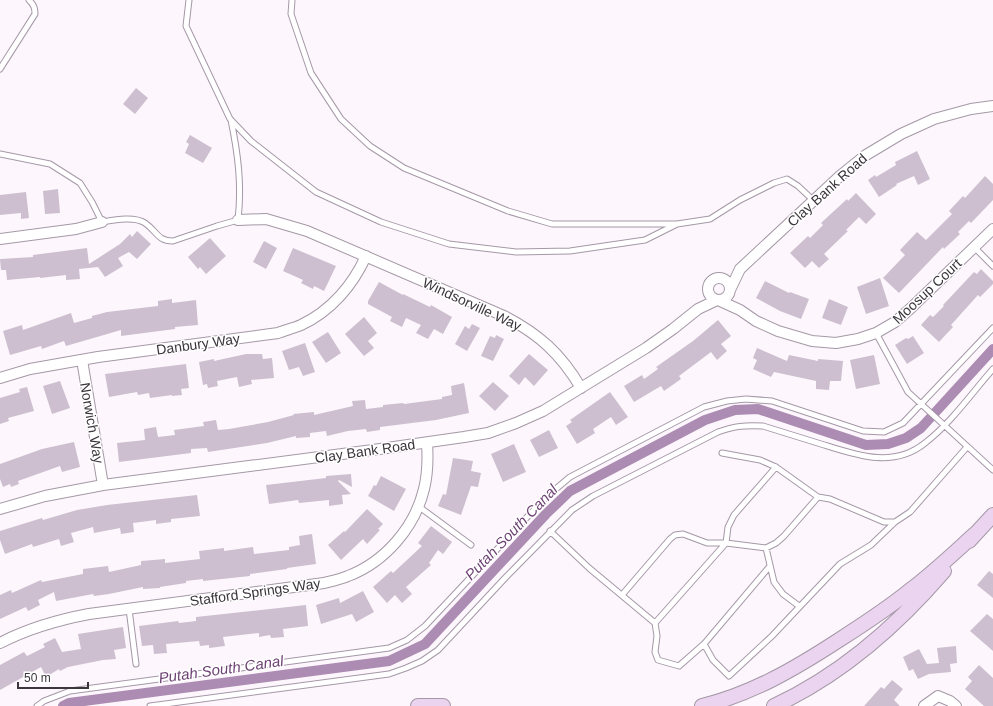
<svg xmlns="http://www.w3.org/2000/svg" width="993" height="706" font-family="Helvetica,sans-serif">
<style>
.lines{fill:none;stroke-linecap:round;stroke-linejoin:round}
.canal{stroke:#ac8cb2;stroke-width:10}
.building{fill:#cdbfcf}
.service-casing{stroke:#a598a7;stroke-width:7}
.minor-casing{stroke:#a598a7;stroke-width:12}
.secondary-casing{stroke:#a598a7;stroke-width:16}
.service{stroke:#fff;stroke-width:5}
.minor{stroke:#fff;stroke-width:10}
.secondary{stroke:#ebd4ef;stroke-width:14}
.labels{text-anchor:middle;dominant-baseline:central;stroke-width:3;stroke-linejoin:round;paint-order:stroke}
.street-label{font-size:14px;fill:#3b353c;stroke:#fff}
.water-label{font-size:15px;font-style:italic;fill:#6e4275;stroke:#fff}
</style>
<rect width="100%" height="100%" fill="#fdf7fd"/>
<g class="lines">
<!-- canal -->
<path class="canal" d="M63 706 69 703 389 661 425 644 546 514 570 491 705 420 735 410 758 409 866 445 888 444 906 438 921 428 993 349"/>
</g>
<!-- building -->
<path class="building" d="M136 88 148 98 135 114 123 104Z
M190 135 212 148 203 163 185 153 189 144 186 142Z
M917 151 930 179 918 185 914 176 896 184 897 185 879 197 868 180 875 175 876 177 896 165 895 162Z
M985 176 993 184V200L971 223 969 221 958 232 960 234 944 249 943 247 899 293 883 278 905 255 900 250 917 232 926 240 952 214 949 211 963 196 965 198Z
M58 189 60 213 45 214 43 191Z
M26 192 29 218 21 219V213L0 215V195Z
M856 193 876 214 866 224 859 217 846 230 848 231 824 254 829 259 819 268 812 261 805 268 790 253 808 236 810 238 823 225 821 223 847 199 848 201Z
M137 231 151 244 137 259 129 252 118 258 123 266 105 277 98 267 79 269 80 279 66 280V275L40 278V277L7 280 6 270H1L0 259 33 257V255L87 248 89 264 120 244 130 234 132 237Z
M210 238 226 256 206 274 200 267 198 269 188 257Z
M264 241 277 248 266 269 253 262Z
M293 248 336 266 324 291 314 286 313 289 301 283 303 280 283 271Z
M981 269 993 281V284L980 297 978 295 951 325 953 327 939 342 921 325 930 315 933 317 944 306 943 305 974 272 977 274Z
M880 278 889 306 866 314 857 287Z
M765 281 789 293 790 292 809 299 801 319 780 311 756 298Z
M379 282 403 295V294L430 307 431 305 452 317 443 334 434 329 428 339 416 333 421 325 406 318 402 327 390 321 392 317 368 304V301Z
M172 299V303L196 300 198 325 175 327V329L121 336V330L66 346 64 341 42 349 41 346 10 355 3 331 22 325 23 330 71 313 74 323 92 318V316L107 312 158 306V301Z
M829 299 848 307 841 325 822 318Z
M364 317 377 333 368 341 374 348 364 356 345 334Z
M718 320 731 336 721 344 727 351 717 360 711 352 679 376 681 379 664 391 661 386 634 402 624 386 642 375 644 379 658 369 656 367 693 341Z
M472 324 480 328 467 351 455 344 465 326 469 329Z
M328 332 341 353 326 363 312 342Z
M496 335 504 339 493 361 481 356 490 336 495 338Z
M913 336 924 353 907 364 895 345 906 338 908 339Z
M305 343 315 372 303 376 299 367 289 370 282 351Z
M757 348 787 361 789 355 818 361V359L843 361 841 381H830L829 390 816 389V381L774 372 771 377 753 369 757 360 753 358Z
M246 354H262L263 359 272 358 274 378 251 380 252 384 239 387 237 377 217 381 218 386 208 388 207 384 203 385 199 362 214 359V361Z
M529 354 548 370 534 386 525 377 519 385 509 376Z
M874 355 880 384 856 389 850 360Z
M186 364 189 388 181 389 182 395 172 396V395L150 398 149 393 138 395 137 392 109 397 105 374Z
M60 381 70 408 52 414 43 386Z
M493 382 509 396 495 411 479 396Z
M464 383 469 413 436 420 380 427V430L367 432 366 429 348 431 327 436 326 431 310 433V437L296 438V436L267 443 208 452 207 448 191 449V453L119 462 117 443 145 440 144 429 156 427 158 437 175 435 174 430 204 426 203 422 216 420 218 430 229 429 268 422 294 415 293 414 314 412V415L353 406 352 401 365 400 366 409 383 407V405L403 403 404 404 442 399V397L452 395 451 386Z
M27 387 34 411 8 418 9 421 0 424V398L20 392 19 389Z
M610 392 628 417 616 425 611 417 593 429 595 433 577 444 566 426 572 422 570 420Z
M549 430 558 448 539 457 530 440Z
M74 442 80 467 62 472 60 466 18 481 19 484 11 487 10 484 3 487 0 479V464L42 449Z
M514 444 526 472 503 482 491 454Z
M453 458 473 461 471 471 481 473 478 487 471 486 461 515 438 506 443 494 446 495Z
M351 474 352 487 339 480 338 481 351 494 342 495 343 504 329 506V500L299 503 298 500 269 504 266 485 326 478V476Z
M381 476 406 489 394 511 368 496 374 485 376 486Z
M197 495 200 516 171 519V522L156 524V520L133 523 134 532 121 534 120 528 94 533 93 527 71 533 74 542 61 546 59 539 33 547 32 544 5 554 0 540V531L42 518 43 520 77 510 107 505Z
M367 509 383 524 378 529 380 530 367 544 363 539 341 560 328 545 344 531 345 532Z
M431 526 452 542 443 554 438 550 429 563 431 565 406 587 412 594 402 603 395 595 387 603 373 587 391 571 393 573 422 546 418 543Z
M312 534 316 564 287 568V569L250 574V576L203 581V579L186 581V583L160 587V588L143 589V587L109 594 94 596 93 594 56 601 54 592 38 600 40 605 28 611 26 607 0 619V595L11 590 12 593 41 580 42 582 83 574V569L108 566 109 572 141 565V561L165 559V563L200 559 199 551 224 548V551L253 547 254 554 289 550V547L300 545 299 536Z
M989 571 993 574V598L977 585Z
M363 591 374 612 356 622 352 614 321 624 316 605 339 598 340 603Z
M306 605 308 626 283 629 284 637 271 638 270 635 259 637V633L223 637 225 646 209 648V645L200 646 199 641 166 644 167 653 154 654 153 645 142 646 139 626 178 621 179 623 196 621V617Z
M987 614 993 619V651L970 631Z
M123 627 126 648 114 650 116 659 103 660 68 667 60 671 59 669 46 677 41 667 0 690V665L24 652 27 656 45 647 43 644 55 638 62 652 81 649 78 634Z
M956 646 957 663 950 664 951 672 929 674 918 679 913 669 909 671 903 657 919 649 927 664 939 663 937 648Z
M979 665 993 678V706H984L965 689 972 681 968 677Z
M892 680 903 689 894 700 900 706H864L881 687 884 689Z"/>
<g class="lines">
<!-- service casing -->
<g class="service-casing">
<path id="service" d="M189 0 186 26 230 119 251 141 316 192 381 222 449 244 516 252 570 251 645 240 677 224 710 219 740 200 774 183 787 179 798 186 814 201
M292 0 291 14 311 73 341 119 370 146 404 168 508 211 552 224H676
M0 69 35 14C35 8 34 5 29 0
M0 154 50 164 80 183 92 202 102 222C114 220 134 216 145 223 157 231 157 241 173 241L217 226 238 220C242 185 238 154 231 120
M974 247 993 266
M876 333 908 392 993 470
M722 453 760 460 776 467 818 497 830 499 884 522H895L910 512 967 447
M418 506 471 545
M550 531 589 568 655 623 657 636 655 652 658 660 679 666 704 644 770 566
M766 548 774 582 783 594 799 606
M622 595 670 539 675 535 683 534 707 543H726L766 548 776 543 784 536 818 497
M129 609 136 664
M655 623 726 543 728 527 734 515 776 467
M704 644 713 660 729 676 772 636 840 564 871 545 895 522
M37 706 44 701 70 691 389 648 407 640 425 626 545 498 570 477 704 407 727 401 746 399 772 401 863 431 884 432 903 423 993 328
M150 706 389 674 406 668 422 661 438 650 506 577 572 510 593 496 718 432C735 426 745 425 763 426 782 432 802 438 821 444 856 455 893 469 925 443 951 423 971 394 993 369"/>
</g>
<!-- minor casing -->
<g class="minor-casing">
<path id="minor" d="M238 220 266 219 307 231 504 316C539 334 561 354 581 388
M0 239 76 229 102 222
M708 289a11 11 0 1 1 22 0a11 11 0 1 1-22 0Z
M730 290 740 269 840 176 866 155 901 134 934 119 971 109 993 106
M718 300 740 310 756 321 778 331 812 341 836 343 858 339 876 333 895 322 911 308 993 229
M82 360 103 485
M0 378 30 369 98 357 278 333C286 330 294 328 301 325 331 311 353 285 366 256
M0 509 45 496 103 485 373 450 464 437 488 433 516 423 543 411 646 348 673 329 698 309 717 300
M0 643C29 628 57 620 89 614L324 583C332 581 341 579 348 576 385 562 415 527 424 489 428 473 428 458 427 443
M924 706 938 696 950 701 956 706"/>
</g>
<!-- secondary casing -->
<g class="secondary-casing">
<path id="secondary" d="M969 541 993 515
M418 706H443
M702 706C752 694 796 668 839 640 864 624 890 607 913 588 935 571 955 552 975 534
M774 706C841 675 896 627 944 571"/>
</g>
<!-- service -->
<use href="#service" class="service"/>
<!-- minor -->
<use href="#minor" class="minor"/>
<!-- secondary -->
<use href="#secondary" class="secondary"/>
</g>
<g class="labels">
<!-- street labels -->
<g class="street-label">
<text transform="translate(827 190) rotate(-42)">Clay Bank Road</text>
<text transform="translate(927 291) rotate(-43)">Moosup Court</text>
<text transform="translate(472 304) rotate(25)">Windsorville Way</text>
<text transform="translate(198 344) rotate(-8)">Danbury Way</text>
<text transform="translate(92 423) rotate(80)">Norwich Way</text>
<text transform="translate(365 451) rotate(-8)">Clay Bank Road</text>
<text transform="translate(255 592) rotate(-8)">Stafford Springs Way</text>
</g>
<!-- water labels -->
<g class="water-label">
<text transform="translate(511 532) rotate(-46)">Putah South Canal</text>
<text transform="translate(221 669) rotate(-8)">Putah South Canal</text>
</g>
</g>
<!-- scale -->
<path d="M18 682v6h70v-6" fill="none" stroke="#3b353c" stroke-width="2"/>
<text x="24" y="682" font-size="12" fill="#3b353c" stroke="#ffffff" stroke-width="3" paint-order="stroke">50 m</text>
</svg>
